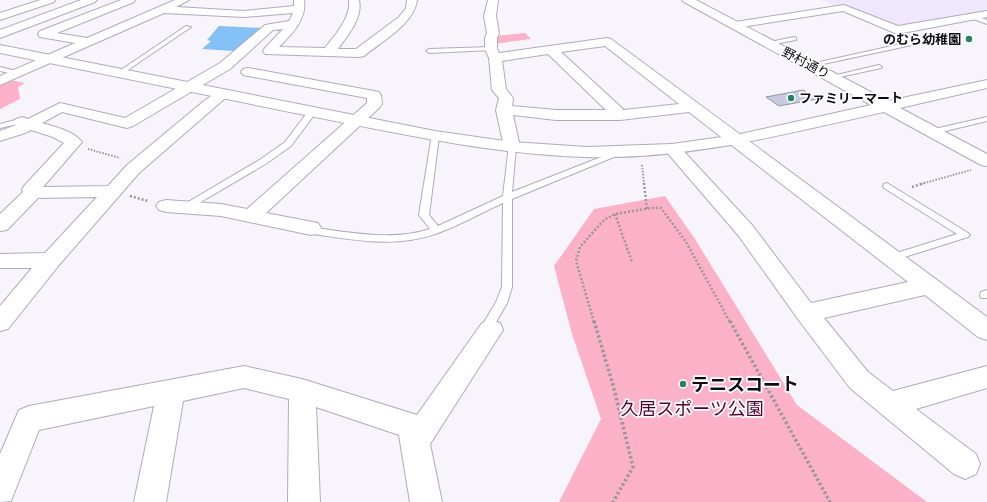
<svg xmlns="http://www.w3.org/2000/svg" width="987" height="502" font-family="'PT Sans Narrow','Noto Sans JP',sans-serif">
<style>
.built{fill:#efe7fd}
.green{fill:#fbb2c9}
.water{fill:#84c1f6}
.building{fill:#c6cbdf;stroke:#9296a9}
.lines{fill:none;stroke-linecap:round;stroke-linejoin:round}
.service-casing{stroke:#b1aabd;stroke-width:2}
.minor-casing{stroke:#b1aabd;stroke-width:2}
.tertiary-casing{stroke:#b1aabd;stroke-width:2}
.path-far2{stroke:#99969d;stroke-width:2;stroke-dasharray:1.5 1.5;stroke-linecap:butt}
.path-far1{stroke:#99969d;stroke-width:2.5;stroke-dasharray:2 2;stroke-linecap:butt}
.path{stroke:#99969d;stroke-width:3.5;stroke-dasharray:2.5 2.5;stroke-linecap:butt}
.service{fill:#fff;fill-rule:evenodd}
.minor{fill:#fff;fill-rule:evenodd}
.tertiary{fill:#fff;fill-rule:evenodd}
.poi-dot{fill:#24845c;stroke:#fff;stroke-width:1.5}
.labels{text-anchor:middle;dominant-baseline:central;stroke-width:3.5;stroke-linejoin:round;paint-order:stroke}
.far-poi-label{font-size:13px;font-weight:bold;fill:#0e0c12;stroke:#fff;text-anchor:end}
.far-street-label{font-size:13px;fill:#0e0c12;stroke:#fff}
.near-poi-label{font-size:18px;font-weight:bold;fill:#0e0c12;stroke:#fff;text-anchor:start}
.near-park-label{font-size:18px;fill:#58002c;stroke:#fff}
</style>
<rect width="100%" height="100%" fill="#f7f4fc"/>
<!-- built -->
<path class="built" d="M821 0H987V11L900 27 835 6Z"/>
<!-- green -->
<path class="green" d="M525 33 531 39 494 44 495 36Z
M10 80 25 83 18 87 20 99 0 109V85Z
M665 196 695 239 797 405 927 502H559L601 419 572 334 554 266 594 209Z"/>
<!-- water -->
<path class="water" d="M219 26 263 28 242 47 239 46 234 51 202 49 211 41 207 40Z"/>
<!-- building -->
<path class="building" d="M803 90 817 99 779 106 766 97Z"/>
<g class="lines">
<!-- service casing -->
<g class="service-casing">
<path id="service" d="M973 15 987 20V24L971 18V16Z
M186 26 191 27 122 74H118V72Z
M794 37 796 38V40L768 45 765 43Z
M910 42 913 44 912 45 809 67 806 65Z
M491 47 494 49 493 50 429 53 426 51 429 49Z
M879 65 882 67 881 68 831 79 828 77Z
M0 67 20 72 21 73 18 75 0 71Z
M310 109H316L317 111 291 146 267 163 189 209H183L181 207 183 205 261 159 285 142Z
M987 117V121L933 134 929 132 930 130Z
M19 119 23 121 22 123 0 128V124Z
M432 134H438L439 136 429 215 438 226 503 196 509 145H512L516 147 512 192 619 150H622L626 152 512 199V287L507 303 495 324 497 330 495 333 491 335 487 333 483 324 496 302 502 287 503 203C480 213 459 226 435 234 395 248 354 240 313 234L310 233 306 228 311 225 316 228C353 233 393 241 430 229L419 215Z
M887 183 968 233 970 235 968 237 895 260H887L886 258 887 256 957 234 884 188 883 186 884 184Z
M987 290V298H981L980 295 981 292Z"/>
</g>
<!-- minor casing -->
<g class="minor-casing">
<path id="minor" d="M40 0H55L54 2 0 20V13Z
M121 0H135L134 2 57 33 87 38 175 0H189L176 7 244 11 294 6V0H304C307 19 292 34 279 47L325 48C335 35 351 18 349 0H359C363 18 348 35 338 49H356L399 17 406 8 407 0H417C415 23 381 42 364 56L359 57 265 54 263 51 265 48 283 29 273 30 230 69 133 126 127 128 62 112 42 123C55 127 74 131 82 142L43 187 108 186 127 165 204 101 218 91 223 90 228 91 230 94 139 173 59 265 8 329 0 331V306L32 268H0V254L45 253 97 197 38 198 7 230 0 231V214L23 192 22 190 24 186 64 143 53 137 31 130 25 133 0 141V131L16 125 14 122 16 119 22 117 28 119 60 103 125 118 220 63 265 25 289 21 293 13 244 17 164 13 0 85V76L75 43 40 37 38 34 40 31Z
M488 0H498L496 16 499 33 497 38V49L499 53 607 38 611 39 987 317V340L978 337 925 295 824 318 868 372 893 391 987 366V388L916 409 976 454 980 464 976 474 965 479 954 474 850 388 798 319 738 235 664 149 666 145 672 144 678 145 752 225 811 303 908 282 689 112 620 120H556L513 115 520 147 518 151 512 152 506 151 504 147 496 110 499 98 492 90 489 58 485 49V38L487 33 484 16ZM605 46 679 104 624 110 561 52ZM548 54 606 110H556L512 106 513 98 506 89 502 61Z
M844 5 898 26 987 11V17L897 34 843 11 735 28 731 27 729 25 731 23 735 22Z
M248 68 374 91 379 92 381 95 382 104 380 107 266 213 318 223 321 228 318 233 311 235 221 216 166 212 159 210 156 206 159 202 166 200 221 204 247 209 367 103V98L243 75 241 72 243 69Z
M491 320 500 323 503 330 430 444 442 502H410L399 435 316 407 320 502H288L289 399 244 388 183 401 166 502H134L154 406 39 430 11 501 0 502V454L19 410 29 406 244 366 302 379 417 415 482 323Z"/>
</g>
<!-- tertiary casing -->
<g class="tertiary-casing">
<path id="tertiary" d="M81 0H97L95 2 0 38V30Z
M682 0H696L888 101 987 80V88L900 108 987 154V166L981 165 884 112C785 134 688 160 586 157 492 154 401 134 310 116 206 95 103 74 0 53V45L435 131 512 142 587 147 672 144 736 135 871 105 684 2Z"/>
</g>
<!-- path-far2 -->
<path class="path-far2" d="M88 149 120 158
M642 165 644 184
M921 184 971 170"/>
<!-- path-far1 -->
<path class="path-far1" d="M644 183 647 209
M912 187 924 183
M130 196 148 201
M615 214 632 262
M594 322 576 261 580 247 604 220 615 214 651 208H661L686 242 730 322"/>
<!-- path -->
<path class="path" d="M594 321 613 385 633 467 613 502
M730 321 830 502"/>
<!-- service -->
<use href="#service" class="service"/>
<!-- minor -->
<use href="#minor" class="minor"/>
<!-- tertiary -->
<use href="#tertiary" class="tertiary"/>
</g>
<!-- markers -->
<g class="poi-dot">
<circle cx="969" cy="39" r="4"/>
<circle cx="791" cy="98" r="4"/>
<circle cx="683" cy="384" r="4"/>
</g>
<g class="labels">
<!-- far-poi labels -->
<g class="far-poi-label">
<text x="961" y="39">のむら幼稚園</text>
<text x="799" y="98" text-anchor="start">ファミリーマート</text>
</g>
<!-- far-street labels -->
<g class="far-street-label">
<text transform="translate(806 63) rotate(28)">野村通り</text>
</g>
<!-- near-poi labels -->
<g class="near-poi-label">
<text x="691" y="384">テニスコート</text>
</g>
<!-- near-park labels -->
<g class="near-park-label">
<text x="692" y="408">久居スポーツ公園</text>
</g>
</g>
</svg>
